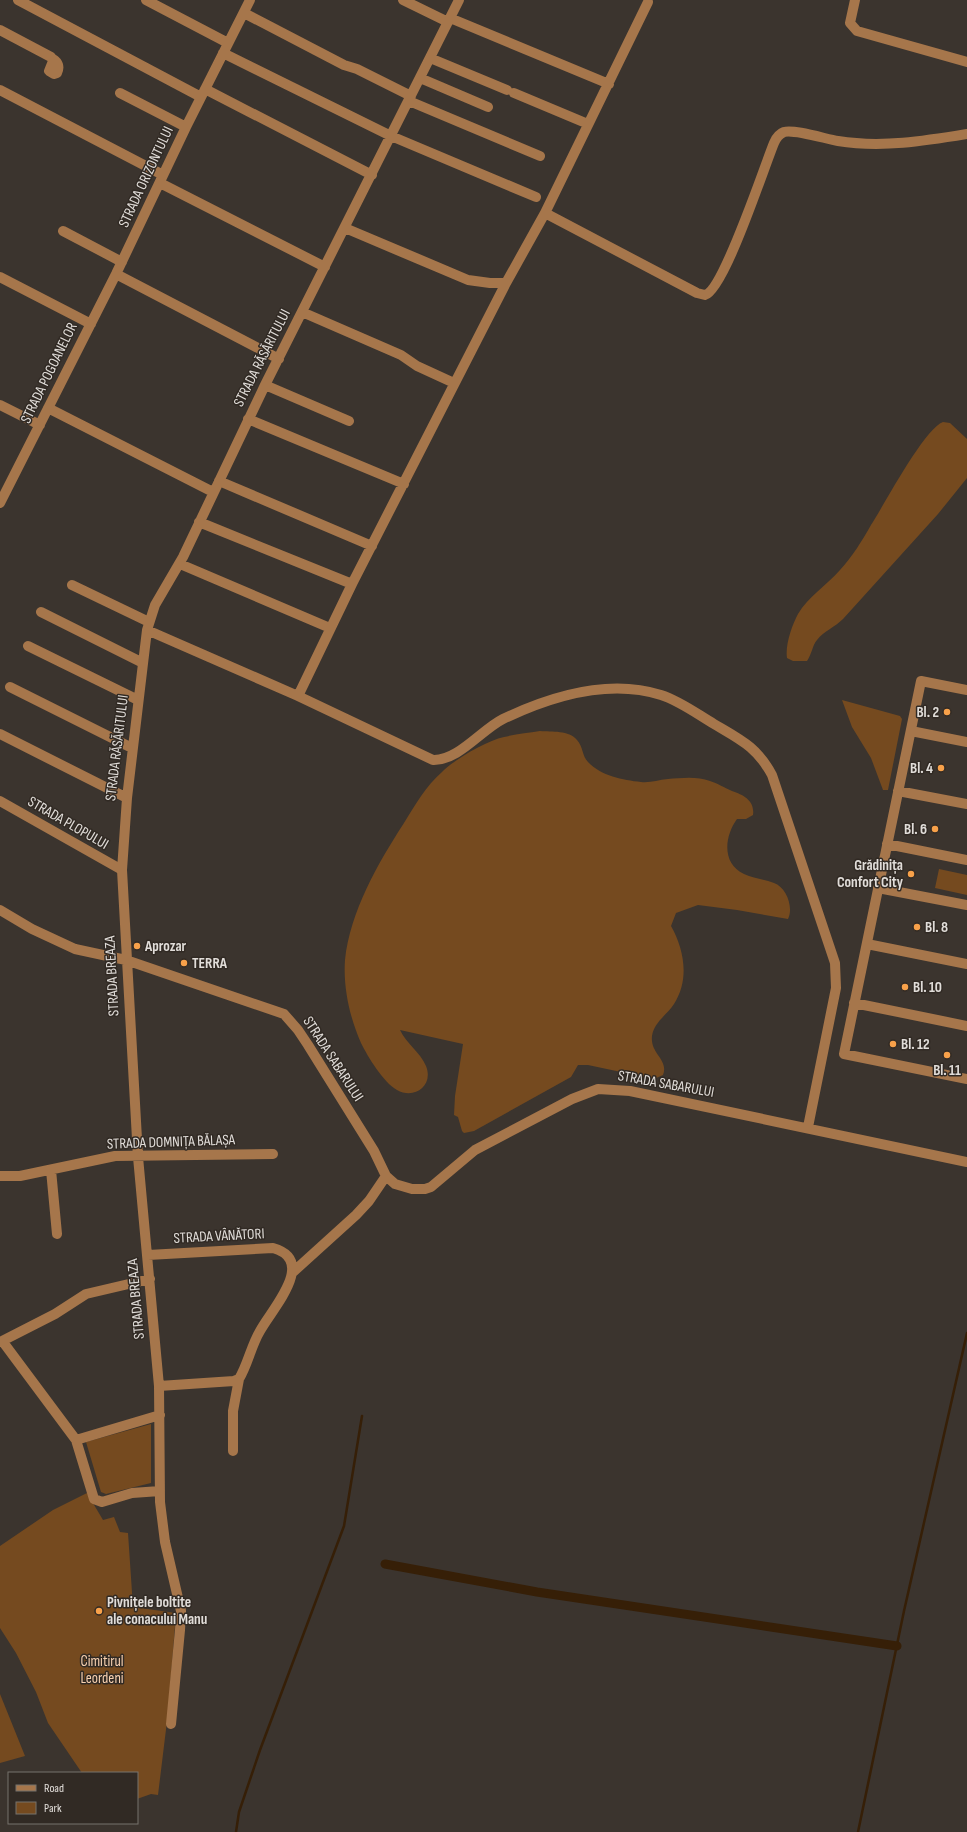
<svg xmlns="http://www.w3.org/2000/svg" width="967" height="1832" font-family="'Sofia Sans Condensed',sans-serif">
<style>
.green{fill:#754a1f}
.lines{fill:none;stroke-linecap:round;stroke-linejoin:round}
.stream{stroke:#361f07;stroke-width:2.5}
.canal{stroke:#361f07;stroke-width:9}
.minor{stroke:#a6764b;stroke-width:10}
.poi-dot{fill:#f8a14a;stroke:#312a24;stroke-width:1.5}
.labels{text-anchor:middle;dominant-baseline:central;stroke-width:3;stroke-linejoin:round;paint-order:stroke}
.street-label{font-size:15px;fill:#e1ddd9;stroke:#312a24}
.poi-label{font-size:15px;font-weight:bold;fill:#e1ddd9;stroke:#312a24;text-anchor:start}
.park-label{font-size:15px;fill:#f8d1b0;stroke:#312a24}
</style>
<rect width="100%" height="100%" fill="#3b342e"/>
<!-- green -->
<path class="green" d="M943 422 950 423 967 439V478L938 514 843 619C835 627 824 631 817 640 812 646 812 654 807 661H793L787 658C785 645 792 625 798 614 808 597 827 585 840 570 852 557 862 541 871 525 884 505 924 429 943 422Z
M842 700 900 716 902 719 888 790H883L871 758 852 727Z
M540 731C552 732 569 730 577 740 583 746 582 756 588 762 601 776 623 780 641 782 650 783 658 780 668 779 681 778 697 776 710 781 717 783 725 788 732 791 744 795 755 801 753 815L746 819H737C724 837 722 864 744 874 754 879 765 879 774 883 786 887 794 907 788 919L737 910 698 905 676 913 671 926C684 949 690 979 674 1004 667 1015 654 1022 652 1036 650 1054 669 1059 663 1075L654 1079 588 1065H578L571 1077 474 1131 464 1133 462 1131 458 1117 454 1115 455 1096 463 1044 400 1030C406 1043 420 1052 426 1066 434 1086 414 1100 397 1090 383 1082 368 1057 361 1043 350 1018 343 988 345 960 350 912 378 863 404 823 415 805 426 786 442 772 455 759 486 741 504 737 516 734 528 733 540 731Z
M939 869 967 875V895L935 888Z
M151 1424V1483L106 1494 101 1492 86 1442Z
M87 1493 103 1520 114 1517 120 1532 128 1533 133 1607 176 1613 168 1713 158 1795 151 1794 137 1799V1773H82L48 1723 36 1692 16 1653 0 1628V1546L53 1510Z
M0 1694 25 1756 0 1763Z"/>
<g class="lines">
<!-- stream -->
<path class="stream" d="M236 1832 239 1812 260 1750 344 1526 362 1416
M858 1832 904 1611 967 1333"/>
<!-- canal -->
<path class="canal" d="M385 1564 537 1592 897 1646"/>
<!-- minor -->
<path class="minor" d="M18 0 201 97
M146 0 228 43
M403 0 448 22
M855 0 850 23 857 31 967 62
M244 13 344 65 357 69 411 96
M450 18 609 84
M0 30 51 57 53 61 49 71 54 74 57 73C60 67 58 62 53 59
M223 53 391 136 536 197
M430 58 507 90
M420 78 488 107
M205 89 372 175
M0 90 163 175
M120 93 186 127
M514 93 588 124
M409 101 540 156
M160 183 325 267
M545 213 697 293 705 295C724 290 764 167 774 143 776 138 779 134 784 132 794 129 826 139 838 141 881 148 925 141 967 134
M345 228 468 280 490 283H506
M63 231 122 262
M116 274 279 359
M0 277 91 324
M302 312 401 355 417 366 454 383
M265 385 349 421
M0 405 40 425
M48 408 213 492
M248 419 404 484
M219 481 372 546
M0 503 116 274 186 127 250 0
M199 522 352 584
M180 564 330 628
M72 585 149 622
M41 612 143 663
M147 630 298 696 433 760C458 761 481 730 503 719 551 696 608 678 661 695 680 701 697 714 714 724 741 740 757 747 772 775L835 963 836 988 808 1127
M28 646 138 700
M10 687 132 748
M967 690 921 681 844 1054 967 1079
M298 696 352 584 506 283 545 213 648 2
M911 731 967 742
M0 734 127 798
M898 791 967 804
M0 801 122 870
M887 844 967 860
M878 888 967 905
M0 910 32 929 75 949 126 960 284 1014 298 1030 308 1045 374 1151 386 1176 395 1184 412 1189H425L431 1187 475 1150 572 1099 598 1089 630 1091 967 1162
M867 944 967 964
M854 1003 967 1026
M51 1170 57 1234
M0 1176H20L115 1156 273 1154
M148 1255 273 1248C318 1261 271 1310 260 1331 251 1346 248 1364 239 1379L234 1381 159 1386
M292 1273 356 1215 369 1201 386 1176
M0 1342 55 1314 86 1294 150 1279
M3 1342 76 1440 94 1499 102 1502 132 1493 160 1491
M76 1440 160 1415
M233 1451V1411L239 1379
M171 1724 180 1630 181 1611 165 1542 160 1502 159 1386 138 1157 122 870 127 798 147 630 155 605 183 557 265 385 459 0"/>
</g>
<!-- markers -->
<g class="poi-dot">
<circle cx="947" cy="712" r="4"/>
<circle cx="941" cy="768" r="4"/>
<circle cx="935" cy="829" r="4"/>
<circle cx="911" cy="874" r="4"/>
<circle cx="917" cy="927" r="4"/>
<circle cx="137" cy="946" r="4"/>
<circle cx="184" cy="963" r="4"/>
<circle cx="905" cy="987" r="4"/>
<circle cx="893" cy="1044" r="4"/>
<circle cx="947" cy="1055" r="4"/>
<circle cx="99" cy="1611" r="4"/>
</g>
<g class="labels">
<!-- street labels -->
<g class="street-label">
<text transform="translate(146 177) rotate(-65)">STRADA ORIZONTULUI</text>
<text transform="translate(262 358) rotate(-63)">STRADA RĂSĂRITULUI</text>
<text transform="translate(49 373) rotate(-64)">STRADA POGOANELOR</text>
<text transform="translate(117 748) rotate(-83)">STRADA RĂSĂRITULUI</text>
<text transform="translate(68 823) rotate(30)">STRADA PLOPULUI</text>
<text transform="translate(112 976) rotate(-93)">STRADA BREAZA</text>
<text transform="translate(333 1059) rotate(57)">STRADA SABARULUI</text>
<text transform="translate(666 1084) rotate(10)">STRADA SABARULUI</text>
<text transform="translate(171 1142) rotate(-2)">STRADA DOMNIȚA BĂLAȘA</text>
<text transform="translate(219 1236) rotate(-3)">STRADA VÂNĂTORI</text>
<text transform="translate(136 1299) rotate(-95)">STRADA BREAZA</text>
</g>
<!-- poi labels -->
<g class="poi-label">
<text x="939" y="712" text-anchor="end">Bl. 2</text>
<text x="933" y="768" text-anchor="end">Bl. 4</text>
<text x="927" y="829" text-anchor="end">Bl. 6</text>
<text x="903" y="865" text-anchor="end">Grădinița<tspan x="903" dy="17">Confort City</tspan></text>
<text x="925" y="927">Bl. 8</text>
<text x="145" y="946">Aprozar</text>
<text x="192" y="963">TERRA</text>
<text x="913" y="987">Bl. 10</text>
<text x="901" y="1044">Bl. 12</text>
<text x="947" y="1070" text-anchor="middle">Bl. 11</text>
<text x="107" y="1602">Pivnițele boltite<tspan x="107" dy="17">ale conacului Manu</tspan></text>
</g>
<!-- park labels -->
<g class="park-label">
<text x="102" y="1661">Cimitirul<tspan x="102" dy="17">Leordeni</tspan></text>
</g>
</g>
<!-- legend -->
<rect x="8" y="1772" width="130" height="52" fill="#312a24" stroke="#77726c"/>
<rect x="16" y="1785" width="20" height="6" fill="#a6764b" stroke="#77726c"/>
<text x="44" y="1792" font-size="12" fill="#e1ddd9">Road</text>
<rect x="16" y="1802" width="20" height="12" fill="#754a1f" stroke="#77726c"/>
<text x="44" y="1812" font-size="12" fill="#e1ddd9">Park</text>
</svg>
